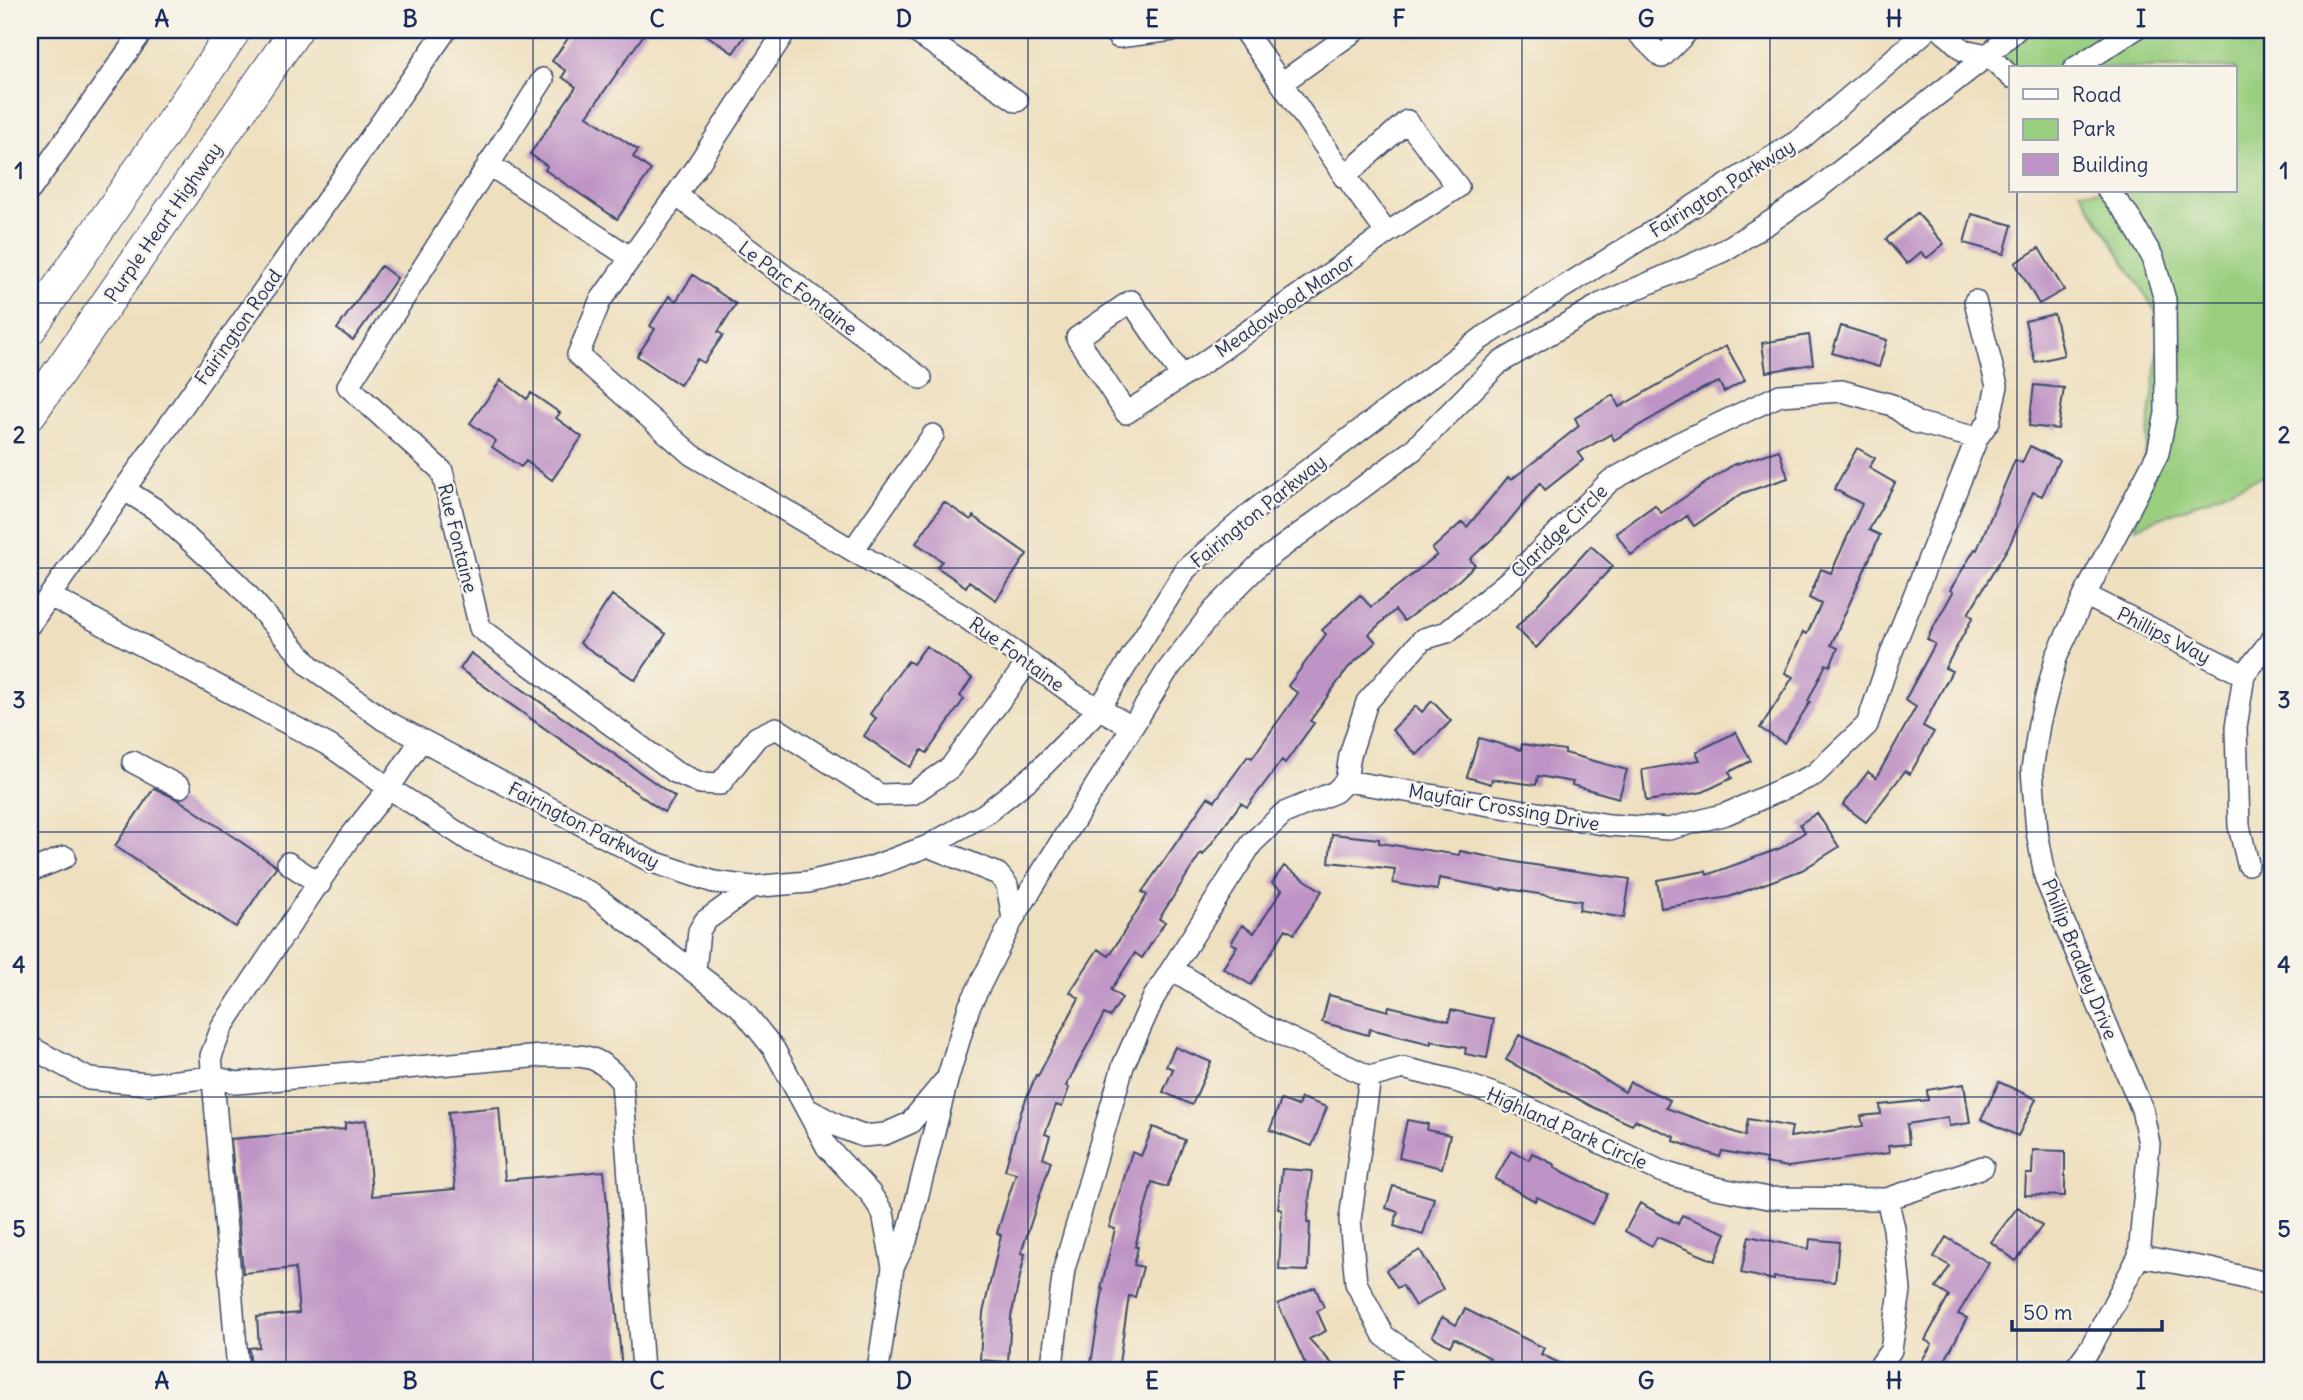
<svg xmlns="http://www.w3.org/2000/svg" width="2303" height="1400" font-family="Delius,sans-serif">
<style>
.green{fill:#99ce7e;stroke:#5a7e6e;stroke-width:2}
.building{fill:#be93c5}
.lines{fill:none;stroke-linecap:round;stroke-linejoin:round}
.minor-casing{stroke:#3b496c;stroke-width:24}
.highway-casing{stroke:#3b496c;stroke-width:34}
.minor{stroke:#fff;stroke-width:21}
.highway{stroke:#fff;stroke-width:32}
.grid{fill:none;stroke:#1b2f5e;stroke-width:2;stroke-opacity:0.55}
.labels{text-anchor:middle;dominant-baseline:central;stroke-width:5;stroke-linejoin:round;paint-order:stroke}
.street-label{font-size:19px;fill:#1b2f5e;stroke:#f7f3e8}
.neatline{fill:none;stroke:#1b2f5e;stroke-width:2.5}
.grid-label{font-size:23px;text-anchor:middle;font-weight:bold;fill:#1b2f5e}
</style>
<rect width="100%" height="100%" fill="#f7f3e8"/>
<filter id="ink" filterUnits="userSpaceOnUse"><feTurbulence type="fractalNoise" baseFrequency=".0143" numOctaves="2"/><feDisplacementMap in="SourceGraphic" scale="14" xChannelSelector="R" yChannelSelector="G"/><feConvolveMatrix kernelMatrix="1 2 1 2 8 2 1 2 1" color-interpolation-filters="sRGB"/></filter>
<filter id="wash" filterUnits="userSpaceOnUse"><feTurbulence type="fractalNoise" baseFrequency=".00686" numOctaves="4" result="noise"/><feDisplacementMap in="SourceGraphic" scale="28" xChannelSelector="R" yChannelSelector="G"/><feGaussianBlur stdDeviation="1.57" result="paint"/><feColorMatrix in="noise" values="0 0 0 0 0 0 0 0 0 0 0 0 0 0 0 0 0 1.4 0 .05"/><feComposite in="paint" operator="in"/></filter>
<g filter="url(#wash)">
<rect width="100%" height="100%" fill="#eedfbe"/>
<!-- green -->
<path class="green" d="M1981 30H2273V472L2136 528 2162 322 2080 191H2235V68H2011V78Z"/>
<g id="blocks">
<!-- building -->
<path class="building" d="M574 30H647L587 116 638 150 633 157 651 170 617 219 545 170 547 166 530 154 576 87 562 77 566 71 552 61Z
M699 30H749L733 53Z
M1917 213 1944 244 1927 258 1921 252 1907 264 1886 239Z
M1972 214 2012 225 2004 254 1964 243Z
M2039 248 2064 290 2039 304 2015 263Z
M381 266 397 278 353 340 337 329Z
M693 275 736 304 718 332 723 335 704 363 697 359 680 385 637 356 655 329 650 326 669 296 676 301Z
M2054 314 2064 355 2035 362 2025 321Z
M1841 326 1887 340 1879 367 1832 353Z
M1809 335 1813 364 1766 372 1762 343Z
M1726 346 1745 380 1724 392 1719 382 1704 388 1614 440 1611 434 1578 453 1583 460 1545 490 1540 483 1500 532 1470 559 1475 565 1459 580 1404 621 1395 610 1369 634 1376 642 1348 668 1310 721 1314 723 1285 763 1282 760 1247 807 1241 803 1203 855 1201 853 1159 919 1165 922 1142 958 1135 953 1111 990 1122 998 1110 1017 1104 1014 1066 1086 1069 1088 1062 1107 1056 1105 1045 1134 1050 1136 1043 1158 1051 1161 1021 1253 1025 1254 1011 1317 1008 1362 980 1360 983 1313 1001 1235 997 1233 1016 1173 1005 1170 1021 1112 1036 1075 1038 1076 1079 998 1070 992 1098 949 1109 956 1147 895 1142 892 1208 797 1215 801 1248 756 1252 758 1298 693 1288 686 1326 634 1322 630 1360 595 1371 607 1437 555 1432 549 1462 522 1467 527 1508 477 1511 480 1579 426 1575 418 1613 395 1619 407Z
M501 380 527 399 531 393 560 413 556 418 582 437 552 480 526 461 521 467 492 447 496 441 470 423Z
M2034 385 2064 388 2058 429 2029 426Z
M2030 446 2059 460 2042 496 2033 492 2010 544 1968 614 1973 617 1945 668 1952 671 1923 726 1934 732 1910 774 1905 771 1866 822 1843 805 1868 772 1876 778 1916 707 1905 700 1935 644 1927 639 1953 592 1950 590 1975 549 1977 550 2015 460 2022 463Z
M1857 448 1875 458 1869 468 1895 483 1869 530 1880 535 1831 645 1838 648 1830 666 1826 664 1808 701 1810 702 1784 743 1760 728 1793 677 1785 673 1803 632 1807 634 1821 604 1809 598 1821 569 1831 573 1862 504 1834 489Z
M1779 450 1788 478 1743 493 1694 526 1687 516 1631 555 1616 533 1655 505 1661 513 1733 465Z
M944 502 971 520 973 516 1027 554 996 600 969 581 966 587 937 567 942 561 916 543Z
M1591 546 1613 566 1536 648 1516 628Z
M612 595 666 634 635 680 580 643Z
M926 646 972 678 960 696 964 699 927 753 922 750 910 767 864 736 876 718 870 714 893 681 908 661 913 664Z
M471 653 675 797 664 812 460 669Z
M1432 701 1451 721 1417 755 1392 730 1416 706 1422 712Z
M1736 732 1751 761 1729 772 1732 778 1703 792 1646 801 1642 770 1700 760 1696 752Z
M1479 738 1521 750 1522 744 1565 750V753L1627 770 1619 798 1572 785 1573 782 1538 776 1536 785 1492 779 1491 784 1467 777Z
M154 788 179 800 275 865 276 867 236 927 115 846Z
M1817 813 1839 847 1802 870 1729 897 1661 908 1657 880 1706 871 1707 875 1781 848 1805 832 1800 824Z
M1332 834 1379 839V843L1459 855 1460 851 1521 863 1630 879 1624 918 1579 910 1581 901 1502 888V890L1439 878 1437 890 1393 883 1395 869 1329 862Z
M1284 866 1322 891 1294 934 1286 929 1251 985 1223 968 1237 946 1231 943 1242 925 1254 933 1282 890 1272 883Z
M1329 995 1388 1011 1389 1006 1449 1021 1451 1010 1494 1019 1487 1058 1465 1054 1466 1048 1431 1041V1044L1370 1029 1368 1035 1322 1022Z
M1519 1035 1576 1062 1625 1092 1630 1082 1670 1100 1666 1108 1745 1136 1748 1119 1792 1127 1790 1137 1863 1126 1861 1116 1881 1114 1880 1105 1928 1100 1927 1090 1964 1084 1970 1123 1949 1126 1948 1117 1907 1124 1909 1144 1888 1146 1889 1153 1788 1167 1765 1163 1766 1159 1722 1151 1720 1157 1674 1141 1675 1137 1635 1120 1632 1125 1591 1106 1506 1060Z
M1175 1047 1211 1062 1192 1105 1163 1092 1173 1069 1166 1066Z
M1999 1082 2036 1099 2018 1136 1981 1119Z
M1301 1098 1327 1107 1312 1146 1270 1130 1281 1100 1298 1106Z
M499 1107 505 1180 604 1171 622 1370H251L249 1348 259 1347 257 1317 299 1313 295 1268 243 1273 231 1139 345 1129V1123L366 1120 372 1196 455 1189 448 1112Z
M1407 1120 1428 1124 1427 1130 1450 1135 1442 1168 1399 1158Z
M1153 1127 1185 1140 1167 1187 1152 1182 1135 1247H1138L1134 1265 1143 1267 1135 1297 1129 1296 1118 1370H1090L1103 1289H1101L1115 1229 1109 1227 1132 1152 1141 1156Z
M2033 1150 2065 1151V1196L2025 1195 2026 1174H2032Z
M1511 1151 1529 1160 1532 1153 1555 1165 1554 1167 1607 1194 1592 1224 1537 1197 1535 1201 1495 1179Z
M1282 1169 1312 1171 1307 1223H1310L1308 1271 1279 1270 1282 1210 1278 1209Z
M1393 1186 1434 1198 1423 1235 1394 1226 1398 1212 1386 1208Z
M1640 1203 1678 1224 1682 1215 1726 1233 1715 1261 1657 1237 1652 1246 1625 1231Z
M2018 1207 2042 1226 2016 1261 1991 1242Z
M1749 1236 1809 1249 1810 1239 1839 1242 1835 1282 1774 1277V1280L1741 1273Z
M1946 1237 1989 1263 1958 1314 1967 1318 1940 1370H1916L1932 1344 1925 1340 1949 1296 1936 1288 1950 1266 1934 1257Z
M1420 1250 1443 1289 1415 1306 1402 1285 1397 1288 1386 1270Z
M1315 1287 1324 1307 1317 1311 1326 1331 1309 1339 1338 1370H1308L1278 1304Z
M1465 1309 1544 1348 1541 1354 1573 1370H1497L1486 1365 1490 1358 1454 1338 1450 1346 1432 1336 1442 1317 1456 1325Z"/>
</g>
</g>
<g filter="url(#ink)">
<use href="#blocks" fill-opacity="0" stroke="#3b496c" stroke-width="2"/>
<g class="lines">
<!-- minor casing -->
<g class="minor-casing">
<path id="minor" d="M786 30 699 163 600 301 578 355 692 455 965 617 1073 694 1132 727
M913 30 1017 101
M1118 30V37L1173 30
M1243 30C1293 96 1336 167 1387 233
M1635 30 1662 57 1689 30
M1942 30 1963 50 1988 55 2011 77
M2075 68 2134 30
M543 79 348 386 442 471 480 628 675 772 700 783 720 784 757 737 776 728 880 795 912 794 950 768 1028 662
M1283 82 1356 30
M488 164 631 258
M30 190 143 30
M676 195 921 378
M1182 377 1131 301 1077 338 1126 413 1200 365 1387 233 1458 187 1407 121 1344 177
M125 490 155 509 238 584 310 666 384 720 650 861 714 882 752 887 808 882 869 868 928 846 985 814 1034 775 1099 709 1186 569 1252 512 1482 338 1801 139 1927 30
M853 550 933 435
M2085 595 2244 675
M50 596 330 746 389 788 472 842 591 893 740 1007 774 1049 827 1147 870 1193 883 1213 893 1267 878 1370
M30 624 446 30
M133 762 180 787
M1346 781 1350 755 1367 702 1423 639 1447 632 1513 577 1610 481 1679 443 1780 395 1842 391 1892 405 1915 422 1977 438
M928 846 998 874 1007 885 1013 919
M288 863 320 884
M2248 864 2239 826 2236 728 2244 675 2273 638
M30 871 65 857
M1172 969 1264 1026 1370 1077 1403 1068 1456 1081 1511 1100 1660 1171 1716 1188 1768 1198 1887 1199 1983 1167
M695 970 699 931 705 921 752 887
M30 1047 89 1079 149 1084 213 1077 237 1083 541 1056C581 1056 594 1050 622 1082L643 1370
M1370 1077 1350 1220 1356 1283 1384 1336 1433 1370
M809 1110 842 1128 863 1136 885 1134 910 1123 944 1082
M2139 1256 2210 1269 2273 1285
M893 1267 906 1241 948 1077 969 1007 1013 919 1167 671 1214 610 1263 561 1413 450 1499 363 1601 304 1723 251 1770 222 1816 190 1988 55 2016 30
M238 1370 211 1056 222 1027 253 980 347 841 389 788 421 740
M1054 1370 1053 1357 1064 1269 1123 1066 1154 997 1252 843 1284 813 1335 792 1346 781 1609 825 1669 829 1726 814 1814 775 1867 725 1892 651 1977 438 1989 421 1997 386 1975 301
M1877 1370 1891 1350 1900 1291 1894 1228 1887 1199
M2074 1370 2091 1347 2139 1256 2149 1144 2142 1109 2046 880 2037 832 2032 770 2039 724 2056 658 2085 595 2158 453 2166 413 2165 300 2153 258 2128 215 2108 191"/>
</g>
<!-- highway casing -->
<g class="highway-casing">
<path id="highway" d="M30 329 235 30
M30 414 296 30"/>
</g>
<!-- minor -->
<use href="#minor" class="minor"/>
<!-- highway -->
<use href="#highway" class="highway"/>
</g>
</g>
<!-- grid -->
<path class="grid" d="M286 30V1370M533 30V1370M780 30V1370M1028 30V1370M1275 30V1370M1522 30V1370M1770 30V1370M2017 30V68M2017 191V1370M30 303H2273M30 568H2273M30 832H2273M30 1097H2273"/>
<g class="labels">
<!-- street labels -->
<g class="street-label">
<text transform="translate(1722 188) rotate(-32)">Fairington Parkway</text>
<text transform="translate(163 222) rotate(-55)">Purple Heart Highway</text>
<text transform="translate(798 288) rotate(37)">Le Parc Fontaine</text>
<text transform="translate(1285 305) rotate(-35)">Meadowood Manor</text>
<text transform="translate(238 327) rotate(-55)">Fairington Road</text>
<text transform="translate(1258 511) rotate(-39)">Fairington Parkway</text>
<text transform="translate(1559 531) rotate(-44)">Claridge Circle</text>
<text transform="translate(458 538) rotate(76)">Rue Fontaine</text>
<text transform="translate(2164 635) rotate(27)">Phillips Way</text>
<text transform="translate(1017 654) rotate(36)">Rue Fontaine</text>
<text transform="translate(1504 807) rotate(10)">Mayfair Crossing Drive</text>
<text transform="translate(584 825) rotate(27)">Fairington Parkway</text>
<text transform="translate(2080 959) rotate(68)">Phillip Bradley Drive</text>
<text transform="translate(1567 1128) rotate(24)">Highland Park Circle</text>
</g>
</g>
<!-- margin -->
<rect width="2303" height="1400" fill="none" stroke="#f7f3e8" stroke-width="77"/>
<!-- legend -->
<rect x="2009" y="66" width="228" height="126" fill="#f7f3e8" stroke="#9fa5b1" stroke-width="2"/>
<rect x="2023" y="89" width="35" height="10" fill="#ffffff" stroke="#9fa5b1" stroke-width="2"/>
<text x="2072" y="102" font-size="21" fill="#1b2f5e">Road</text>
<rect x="2023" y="119" width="35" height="21" fill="#99ce7e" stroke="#9fa5b1" stroke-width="2"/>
<text x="2072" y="136" font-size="21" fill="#1b2f5e">Park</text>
<rect x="2023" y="154" width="35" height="21" fill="#be93c5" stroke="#9fa5b1" stroke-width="2"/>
<text x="2072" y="172" font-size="21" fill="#1b2f5e">Building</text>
<!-- scale -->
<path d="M2012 1320v10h150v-10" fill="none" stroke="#1b2f5e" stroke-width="3.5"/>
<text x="2023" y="1320" font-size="21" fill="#1b2f5e" stroke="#f7f3e8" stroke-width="5" paint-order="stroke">50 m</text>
<rect x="38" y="38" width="2226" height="1324" class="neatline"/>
<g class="grid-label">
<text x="162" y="27">A</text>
<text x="410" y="27">B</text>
<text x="657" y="27">C</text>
<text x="904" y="27">D</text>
<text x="1152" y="27">E</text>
<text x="1399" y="27">F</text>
<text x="1646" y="27">G</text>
<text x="1894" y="27">H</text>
<text x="2141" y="27">I</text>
<text x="19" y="179">1</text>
<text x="2284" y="179">1</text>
<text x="19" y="443">2</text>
<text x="2284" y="443">2</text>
<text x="19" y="708">3</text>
<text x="2284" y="708">3</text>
<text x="19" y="973">4</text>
<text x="2284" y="973">4</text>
<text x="19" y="1237">5</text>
<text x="2284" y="1237">5</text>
<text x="162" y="1389">A</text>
<text x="410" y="1389">B</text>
<text x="657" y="1389">C</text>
<text x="904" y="1389">D</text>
<text x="1152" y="1389">E</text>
<text x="1399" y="1389">F</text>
<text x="1646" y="1389">G</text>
<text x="1894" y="1389">H</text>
<text x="2141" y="1389">I</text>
</g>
</svg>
